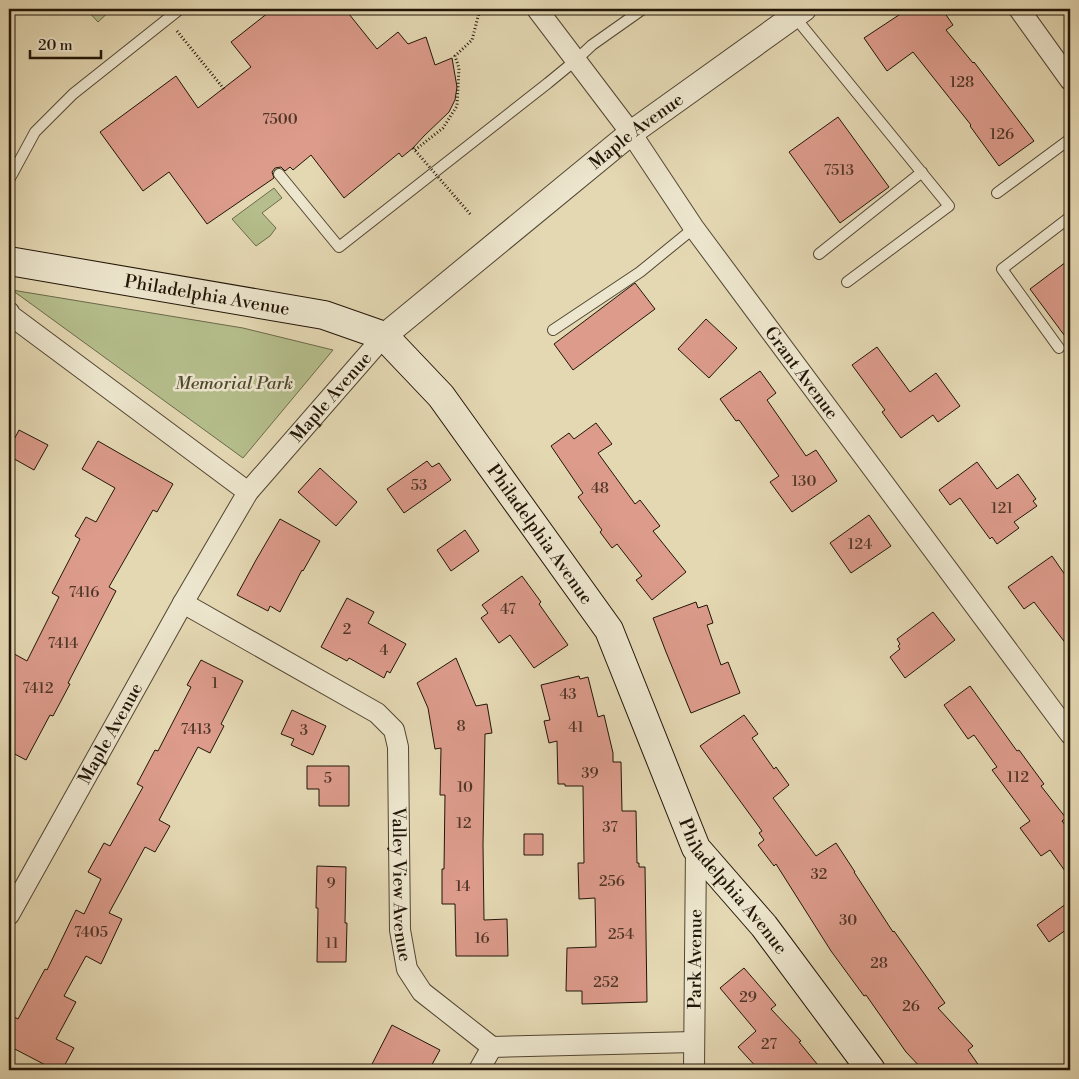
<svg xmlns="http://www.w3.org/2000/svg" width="1079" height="1079" font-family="'Libre Bodoni',serif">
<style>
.green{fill:#b5be8c;stroke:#6b6a4a}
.building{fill:#dc9b8b;stroke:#211507}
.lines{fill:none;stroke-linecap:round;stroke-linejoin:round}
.service-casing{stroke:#524632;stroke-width:12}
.minor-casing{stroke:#524632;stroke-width:22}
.tertiary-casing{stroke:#524632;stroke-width:26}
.secondary-casing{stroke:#211507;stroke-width:30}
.path{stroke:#211507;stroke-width:3;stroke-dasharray:1 2.5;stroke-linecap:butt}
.service{stroke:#ede6ce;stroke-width:10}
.minor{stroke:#ede6ce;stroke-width:20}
.tertiary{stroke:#ede6ce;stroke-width:24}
.secondary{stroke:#ede6ce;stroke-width:28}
.path-bridge{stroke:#211507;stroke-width:3;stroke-dasharray:1 2.5;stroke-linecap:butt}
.labels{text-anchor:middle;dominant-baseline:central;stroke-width:5;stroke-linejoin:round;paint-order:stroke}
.number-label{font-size:15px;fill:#503628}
.street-label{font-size:18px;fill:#211507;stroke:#ede6ce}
.park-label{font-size:18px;font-style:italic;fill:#4d482f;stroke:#ede6ce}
</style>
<rect width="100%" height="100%" fill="#e4d8b3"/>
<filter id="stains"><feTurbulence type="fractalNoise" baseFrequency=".004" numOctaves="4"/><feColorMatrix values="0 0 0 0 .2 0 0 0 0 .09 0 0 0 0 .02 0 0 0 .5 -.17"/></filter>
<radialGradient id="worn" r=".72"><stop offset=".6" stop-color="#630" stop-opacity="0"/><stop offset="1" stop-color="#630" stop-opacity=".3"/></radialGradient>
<!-- green -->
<path class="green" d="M86 9H112L98 22Z
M274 188 282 198 262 213 276 228 270 236 256 246 232 219Z
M12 290 243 328 333 350 243 458Z"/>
<!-- building -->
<path class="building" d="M273 9H345L377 49 398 32 408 44 426 37 435 65 452 58 457 87 455 100 449 112 424 136 413 148 402 157 399 153 344 198 311 155 293 170 290 167 285 171 281 167 275 168 272 172 274 178 207 224 169 172 143 191 100 132 176 76 198 108 251 67 231 42Z
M908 9H942L953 25 946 30 973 63 974 62 1034 141 999 166 970 126 971 125 913 52 887 71 864 38Z
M838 117 889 187 840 223 789 152Z
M1070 259V343L1030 289Z
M635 283 655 309 573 370 554 344Z
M706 319 737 348 709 378 678 349Z
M877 347 910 392 936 373 960 406 938 422 933 415 901 438 882 412 885 410 852 365Z
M760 371 776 393 767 400 806 456 816 450 837 481 792 512 770 482 779 476 739 420 736 421 720 399Z
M596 423 612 444 598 453 635 504 640 500 660 526 653 531 686 572 652 600 636 580 642 576 617 544 612 548 600 532 602 530 578 497 583 493 551 446 569 433 574 439Z
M19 430 48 445 34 470 9 456V449Z
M98 441 173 484 157 512 153 510 109 587 116 591 68 683 70 684 53 716 50 715 26 760 9 751V651L27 661 59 597 52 593 80 539 75 536 86 517 96 522 115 488 82 469Z
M427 461 432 467 439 463 451 480 404 513 387 489Z
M977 462 997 489 1018 474 1036 499 1033 501 1037 506 1014 522 1019 528 997 544 992 537 990 539 960 498 950 505 939 490Z
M320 468 357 502 336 526 298 492Z
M869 515 891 546 851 573 830 543Z
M280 519 320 541 303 571 302 570 280 612 270 606 268 611 237 595 256 560Z
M465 530 479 551 451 571 437 550Z
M1052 556 1070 582V649L1034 602 1024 609 1008 587Z
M522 576 541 602 539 604 568 645 534 668 510 635 499 643 481 618 488 613 482 605Z
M347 598 374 612 368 623 406 644 390 673 387 671 384 678 349 658 347 661 321 647Z
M696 602 698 608 707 605 713 623 707 625 721 665 728 662 740 693 691 713 666 652 653 618Z
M933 612 955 640 905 678 890 657 900 649 898 646 900 644 897 639Z
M456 658 476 706 487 704 492 733 485 734 483 845 484 920 507 919 508 956H456L455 904H442V869H444L445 795H440L441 748 435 749 428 708 417 683Z
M201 660 243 681 221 724 224 726 210 753 198 747 159 820 170 826 155 852 145 847 109 913 122 919 101 964 86 956 64 996 76 1002 56 1039 74 1048 62 1070H55L9 1046V1014L18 1019 45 969 47 970 76 910 84 914 101 879 88 872 104 843 110 846 143 787 137 784 155 750 158 751 191 687 187 685Z
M579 676 580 679 588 677 598 717 604 715 613 753V762H621L622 811H636L637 863H639V867H645L647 1002 582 1004V991H566L567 948 596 947 595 898 579 899 578 863H584L583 786H565V784H558L557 741 549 743 544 721 550 720 541 685Z
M970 686 1017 751 1019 750 1044 784 1041 786 1066 818 1062 821 1070 831V878L1050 850 1041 856 1020 828 1030 821 992 770 997 767 974 735 968 739 944 705Z
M292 710 326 726 313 755 291 745 294 739 281 734Z
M744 715 758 734 752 738 774 769 776 767 789 785 773 798 816 856 836 843 855 872H854L893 932 894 931 945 1003 938 1008 973 1046 968 1050 982 1070H923L906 1052 866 995 864 996 831 951 776 864 774 866 758 845 764 840 759 833 762 831 700 746Z
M307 766H349V806H319V789H307Z
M524 834H543V855H524Z
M317 866 346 867 345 923H347L346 962H317L318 908H316Z
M1070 901V927L1049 942 1037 925Z
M744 968 776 1005 771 1009 801 1041 799 1042 822 1070H759L738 1047 756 1031 720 988Z
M392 1025 440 1050 429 1070H369Z"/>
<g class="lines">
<!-- service casing -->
<g class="service-casing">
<path id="service" d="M794 16 949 206 847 282
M279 174 339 247 548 83 576 60 592 45 643 9
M9 180 35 132 73 94 180 9
M997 193 1070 139
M819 254 922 172
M553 330 640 272 694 228
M1059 348 1002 269 1070 217"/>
</g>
<!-- minor casing -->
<g class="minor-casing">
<g id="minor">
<path id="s1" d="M537 9 631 133 694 228 1070 734"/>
<path d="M1019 9 1070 80"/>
<path d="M9 312 10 315 248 492"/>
<path id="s2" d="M183 603 377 713 394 730 398 747 400 930 407 969 422 992 492 1047 694 1042"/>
<path id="s3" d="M9 915 183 603 248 492 384 336"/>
<path d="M479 1070 492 1047"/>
<path id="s4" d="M694 1070 696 848"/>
</g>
</g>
<!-- tertiary casing -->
<g class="tertiary-casing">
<g id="tertiary">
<path id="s5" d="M384 336 631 133 804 9"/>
</g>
</g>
<!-- secondary casing -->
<g class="secondary-casing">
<g id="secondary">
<path id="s6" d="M9 261 324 315 384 336 441 396 609 630 696 848 764 926 871 1070"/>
</g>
</g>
<!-- path -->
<path class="path" d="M177 31 224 89
M415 150 443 128 457 106 459 68 455 56 472 40 480 9
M458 200 471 215"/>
<!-- service -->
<use href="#service" class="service"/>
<!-- minor -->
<use href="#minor" class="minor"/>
<!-- tertiary -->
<use href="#tertiary" class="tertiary"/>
<!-- secondary -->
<use href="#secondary" class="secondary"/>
<!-- path-bridge -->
<path class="path-bridge" d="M413 148 458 200"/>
</g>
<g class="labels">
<!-- number labels -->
<g class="number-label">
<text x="962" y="82">128</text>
<text x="280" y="119">7500</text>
<text x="1002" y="134">126</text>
<text x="839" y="170">7513</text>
<text x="804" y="481">130</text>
<text x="419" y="485">53</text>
<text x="600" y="488">48</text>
<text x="1002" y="508">121</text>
<text x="860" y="544">124</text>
<text x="84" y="592">7416</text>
<text x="508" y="609">47</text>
<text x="347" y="629">2</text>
<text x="63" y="643">7414</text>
<text x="384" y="650">4</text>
<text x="215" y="683">1</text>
<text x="38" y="688">7412</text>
<text x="568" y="694">43</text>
<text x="461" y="726">8</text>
<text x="576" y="727">41</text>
<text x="196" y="729">7413</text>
<text x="304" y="730">3</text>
<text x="590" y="773">39</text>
<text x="1018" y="777">112</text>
<text x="328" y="778">5</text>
<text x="465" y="787">10</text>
<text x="464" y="823">12</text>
<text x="610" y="827">37</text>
<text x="819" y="874">32</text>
<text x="612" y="881">256</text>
<text x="331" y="883">9</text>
<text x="463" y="886">14</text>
<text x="848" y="920">30</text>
<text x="91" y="932">7405</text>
<text x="621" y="934">254</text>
<text x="482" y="938">16</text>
<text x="332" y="943">11</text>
<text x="879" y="963">28</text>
<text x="606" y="982">252</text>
<text x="748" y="997">29</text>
<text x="911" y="1006">26</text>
<text x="769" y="1044">27</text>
</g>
<!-- street labels -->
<g class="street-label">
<text stroke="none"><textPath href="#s5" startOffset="325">Maple Avenue</textPath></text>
<text stroke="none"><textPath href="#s6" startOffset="201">Philadelphia Avenue</textPath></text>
<text stroke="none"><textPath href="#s1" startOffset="450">Grant Avenue</textPath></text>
<text stroke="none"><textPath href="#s3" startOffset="612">Maple Avenue</textPath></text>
<text stroke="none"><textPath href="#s6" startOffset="636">Philadelphia Avenue</textPath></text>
<text stroke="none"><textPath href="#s3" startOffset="208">Maple Avenue</textPath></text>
<text stroke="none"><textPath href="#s2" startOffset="402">Valley View Avenue</textPath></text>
<text stroke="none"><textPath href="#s6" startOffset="1041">Philadelphia Avenue</textPath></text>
<text stroke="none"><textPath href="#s4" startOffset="111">Park Avenue</textPath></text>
</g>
<!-- park labels -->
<g class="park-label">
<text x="234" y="383">Memorial Park</text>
</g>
</g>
<!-- margin -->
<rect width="1079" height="1079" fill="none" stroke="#e4d8b3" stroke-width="30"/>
<rect x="10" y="10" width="1059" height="1059" fill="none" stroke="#211507" stroke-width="2.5"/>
<rect x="15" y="15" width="1049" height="1049" fill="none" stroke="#211507"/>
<!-- scale -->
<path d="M30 50v8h71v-8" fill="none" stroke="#211507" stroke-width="2.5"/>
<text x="38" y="50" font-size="15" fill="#211507" stroke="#ede6ce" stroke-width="4" paint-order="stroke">20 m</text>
<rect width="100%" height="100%" filter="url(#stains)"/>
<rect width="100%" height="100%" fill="url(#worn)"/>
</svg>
